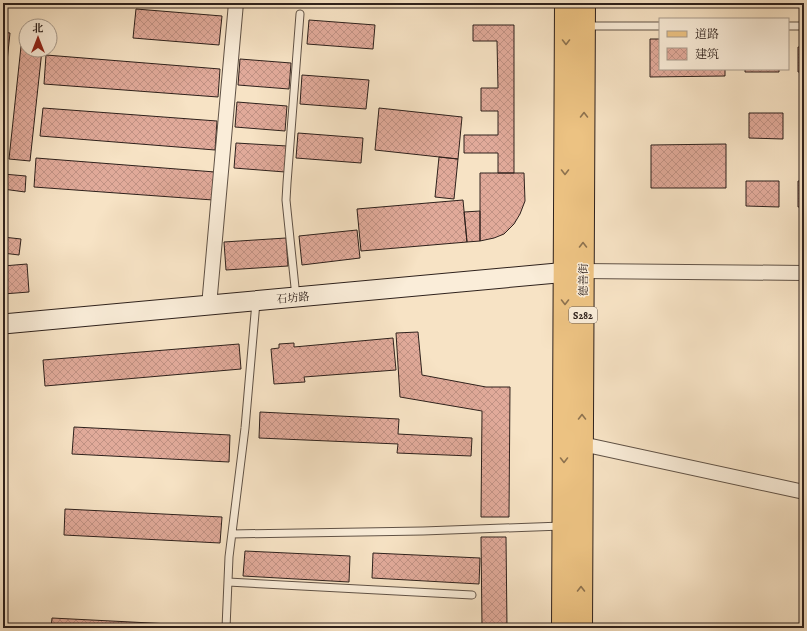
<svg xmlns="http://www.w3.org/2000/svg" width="807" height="631" font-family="Alegreya,'Noto Serif SC',serif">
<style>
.building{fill:url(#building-cross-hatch);stroke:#2e211c}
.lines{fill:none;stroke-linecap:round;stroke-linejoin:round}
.lane-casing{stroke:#605246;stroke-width:9}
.street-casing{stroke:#605246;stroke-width:16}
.secondary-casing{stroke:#2e211c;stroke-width:21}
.primary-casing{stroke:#2e211c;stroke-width:24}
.lane{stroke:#faedd9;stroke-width:7}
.street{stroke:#faedd9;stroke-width:14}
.secondary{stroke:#faedd9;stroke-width:19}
.primary{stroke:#ecc282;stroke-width:22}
.oneway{stroke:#8d724f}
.labels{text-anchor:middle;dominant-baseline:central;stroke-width:3;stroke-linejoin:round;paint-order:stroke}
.shield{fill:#faedd9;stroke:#6b5e55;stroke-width:1}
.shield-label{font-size:10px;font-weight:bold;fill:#2e211c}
.street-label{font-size:11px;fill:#2e211c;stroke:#faedd9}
</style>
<defs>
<pattern id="building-cross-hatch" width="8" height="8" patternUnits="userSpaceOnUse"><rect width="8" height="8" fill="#e1aa9a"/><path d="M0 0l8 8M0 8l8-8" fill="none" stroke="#c19284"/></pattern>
</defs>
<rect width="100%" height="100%" fill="#f7e3c5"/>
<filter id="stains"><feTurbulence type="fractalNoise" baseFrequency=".005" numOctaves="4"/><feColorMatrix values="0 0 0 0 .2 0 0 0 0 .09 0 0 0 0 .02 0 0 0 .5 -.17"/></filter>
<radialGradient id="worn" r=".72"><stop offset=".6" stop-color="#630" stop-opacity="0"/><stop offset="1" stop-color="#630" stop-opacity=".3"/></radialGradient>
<!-- building -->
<path class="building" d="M4 3H38L37 7Z
M665 3H721V4H665Z
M136 9 222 16 219 45 133 38Z
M309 20 375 25 373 49 307 44Z
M473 25H514V173H498V153H464V135H498V111H481V88H498L497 41H473Z
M3 32 10 33 3 100Z
M22 37 26 38V50H42L30 161 9 159Z
M650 39H660V69H725V76L650 77Z
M798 47H804V72H798Z
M46 55 220 69 218 97 44 84Z
M240 59 291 63 289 89 238 85Z
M745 69H779V72H745Z
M302 75 369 80 366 109 300 104Z
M237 102 287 106 285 131 235 127Z
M43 108 217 121 215 150 40 136Z
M379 108 462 117 458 159 375 150Z
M749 113H783V139L749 138Z
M802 113H804V139H802Z
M298 133 363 138 361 163 296 158Z
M236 143 287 146 285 172 234 168Z
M726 144V188H651V145Z
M439 157 458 159 454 199 435 197Z
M36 158 215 172 213 200 34 187Z
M480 173H524L525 201 520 214 514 224 504 234 494 238 480 241Z
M3 174 26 176 25 192 3 189Z
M746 181H779V207L746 206Z
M798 181H804V207H798Z
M463 200 467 242 361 251 357 209Z
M480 211V241L467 242 464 212Z
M357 230 360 258 302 265 299 236Z
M3 237 21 239 19 255 3 253Z
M286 238 288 266 226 270 224 242Z
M27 264 29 292 3 294V266Z
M418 332 422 375 486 387H510L509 517H481L482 411 400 397 396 333Z
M393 338 396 370 304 377 305 382 274 384 271 349 279 348V344L294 343V347Z
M239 344 241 369 45 386 43 360Z
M260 412 399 419 398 434 472 438 471 456 397 453 398 444 259 438Z
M74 427 230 435 229 462 72 454Z
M65 509 222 517 220 543 64 535Z
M481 537H506L507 628H482Z
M245 551 350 556 349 582 243 576Z
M373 553 480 558 479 584 372 578Z
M52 618 210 626V628H51Z
M237 625 305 628H237Z"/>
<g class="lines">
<!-- lane casing -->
<g class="lane-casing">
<path id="lane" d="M586 26H660
M788 26H804
M296 297 286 200 287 183 300 14
M232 534 423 531 562 526
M228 582 472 595
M226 628 229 557 245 428 256 302"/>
</g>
<!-- street casing -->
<g class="street-casing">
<path id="street" d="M583 271 804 273
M209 306 236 3
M582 444 804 492"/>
</g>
<!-- secondary casing -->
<g class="secondary-casing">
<path id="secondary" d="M3 324 579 271"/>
</g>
<!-- primary casing -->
<g class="primary-casing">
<path id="primary" d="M563 628 566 3
M581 628 584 3"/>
</g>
<!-- lane -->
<use href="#lane" class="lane"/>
<!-- street -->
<use href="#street" class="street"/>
<!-- secondary -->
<use href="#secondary" class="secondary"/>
<!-- primary -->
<use href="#primary" class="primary"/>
</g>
<!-- one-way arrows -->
<defs><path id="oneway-chevron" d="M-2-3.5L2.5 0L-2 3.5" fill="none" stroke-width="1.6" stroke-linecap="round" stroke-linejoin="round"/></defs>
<g class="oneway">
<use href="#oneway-chevron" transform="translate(566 42) rotate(90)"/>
<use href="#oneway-chevron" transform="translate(584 115) rotate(-90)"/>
<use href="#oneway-chevron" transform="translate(565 172) rotate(90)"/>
<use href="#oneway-chevron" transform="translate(583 245) rotate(-90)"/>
<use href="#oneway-chevron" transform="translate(565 302) rotate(90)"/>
<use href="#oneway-chevron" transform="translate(582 417) rotate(-90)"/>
<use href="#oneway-chevron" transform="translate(564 460) rotate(90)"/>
<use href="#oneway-chevron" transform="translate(581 589) rotate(-90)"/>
</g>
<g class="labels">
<!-- shield labels -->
<rect class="shield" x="569" y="307" width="28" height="16" rx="3"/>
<g class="shield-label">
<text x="583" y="315">S282</text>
</g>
<!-- street labels -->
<g class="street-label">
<text transform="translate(583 280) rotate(-90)">德善街</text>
<text transform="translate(293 298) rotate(-5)">石坊路</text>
</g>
</g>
<!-- margin -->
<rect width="807" height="631" fill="none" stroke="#f7e3c5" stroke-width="16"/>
<rect x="4" y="4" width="799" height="623" fill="none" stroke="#2e211c" stroke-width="2"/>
<rect x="8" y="8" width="791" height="615" fill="none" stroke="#2e211c"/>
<!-- legend -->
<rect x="659" y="18" width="130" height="52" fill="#faedd9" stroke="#a89b8d"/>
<rect x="667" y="31" width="20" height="6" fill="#ecc282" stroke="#a89b8d"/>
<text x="695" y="38" font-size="12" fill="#2e211c">道路</text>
<rect x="667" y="48" width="20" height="12" fill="url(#building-cross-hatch)" stroke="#a89b8d"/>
<text x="695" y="58" font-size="12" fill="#2e211c">建筑</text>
<!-- north arrow -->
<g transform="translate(38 38)"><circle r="19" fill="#faedd9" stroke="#a89b8d"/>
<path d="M0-3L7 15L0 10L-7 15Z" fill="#8f2418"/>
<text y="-6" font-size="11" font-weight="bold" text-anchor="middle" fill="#2e211c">北</text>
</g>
<rect width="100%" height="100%" filter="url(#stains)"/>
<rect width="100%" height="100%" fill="url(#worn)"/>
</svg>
